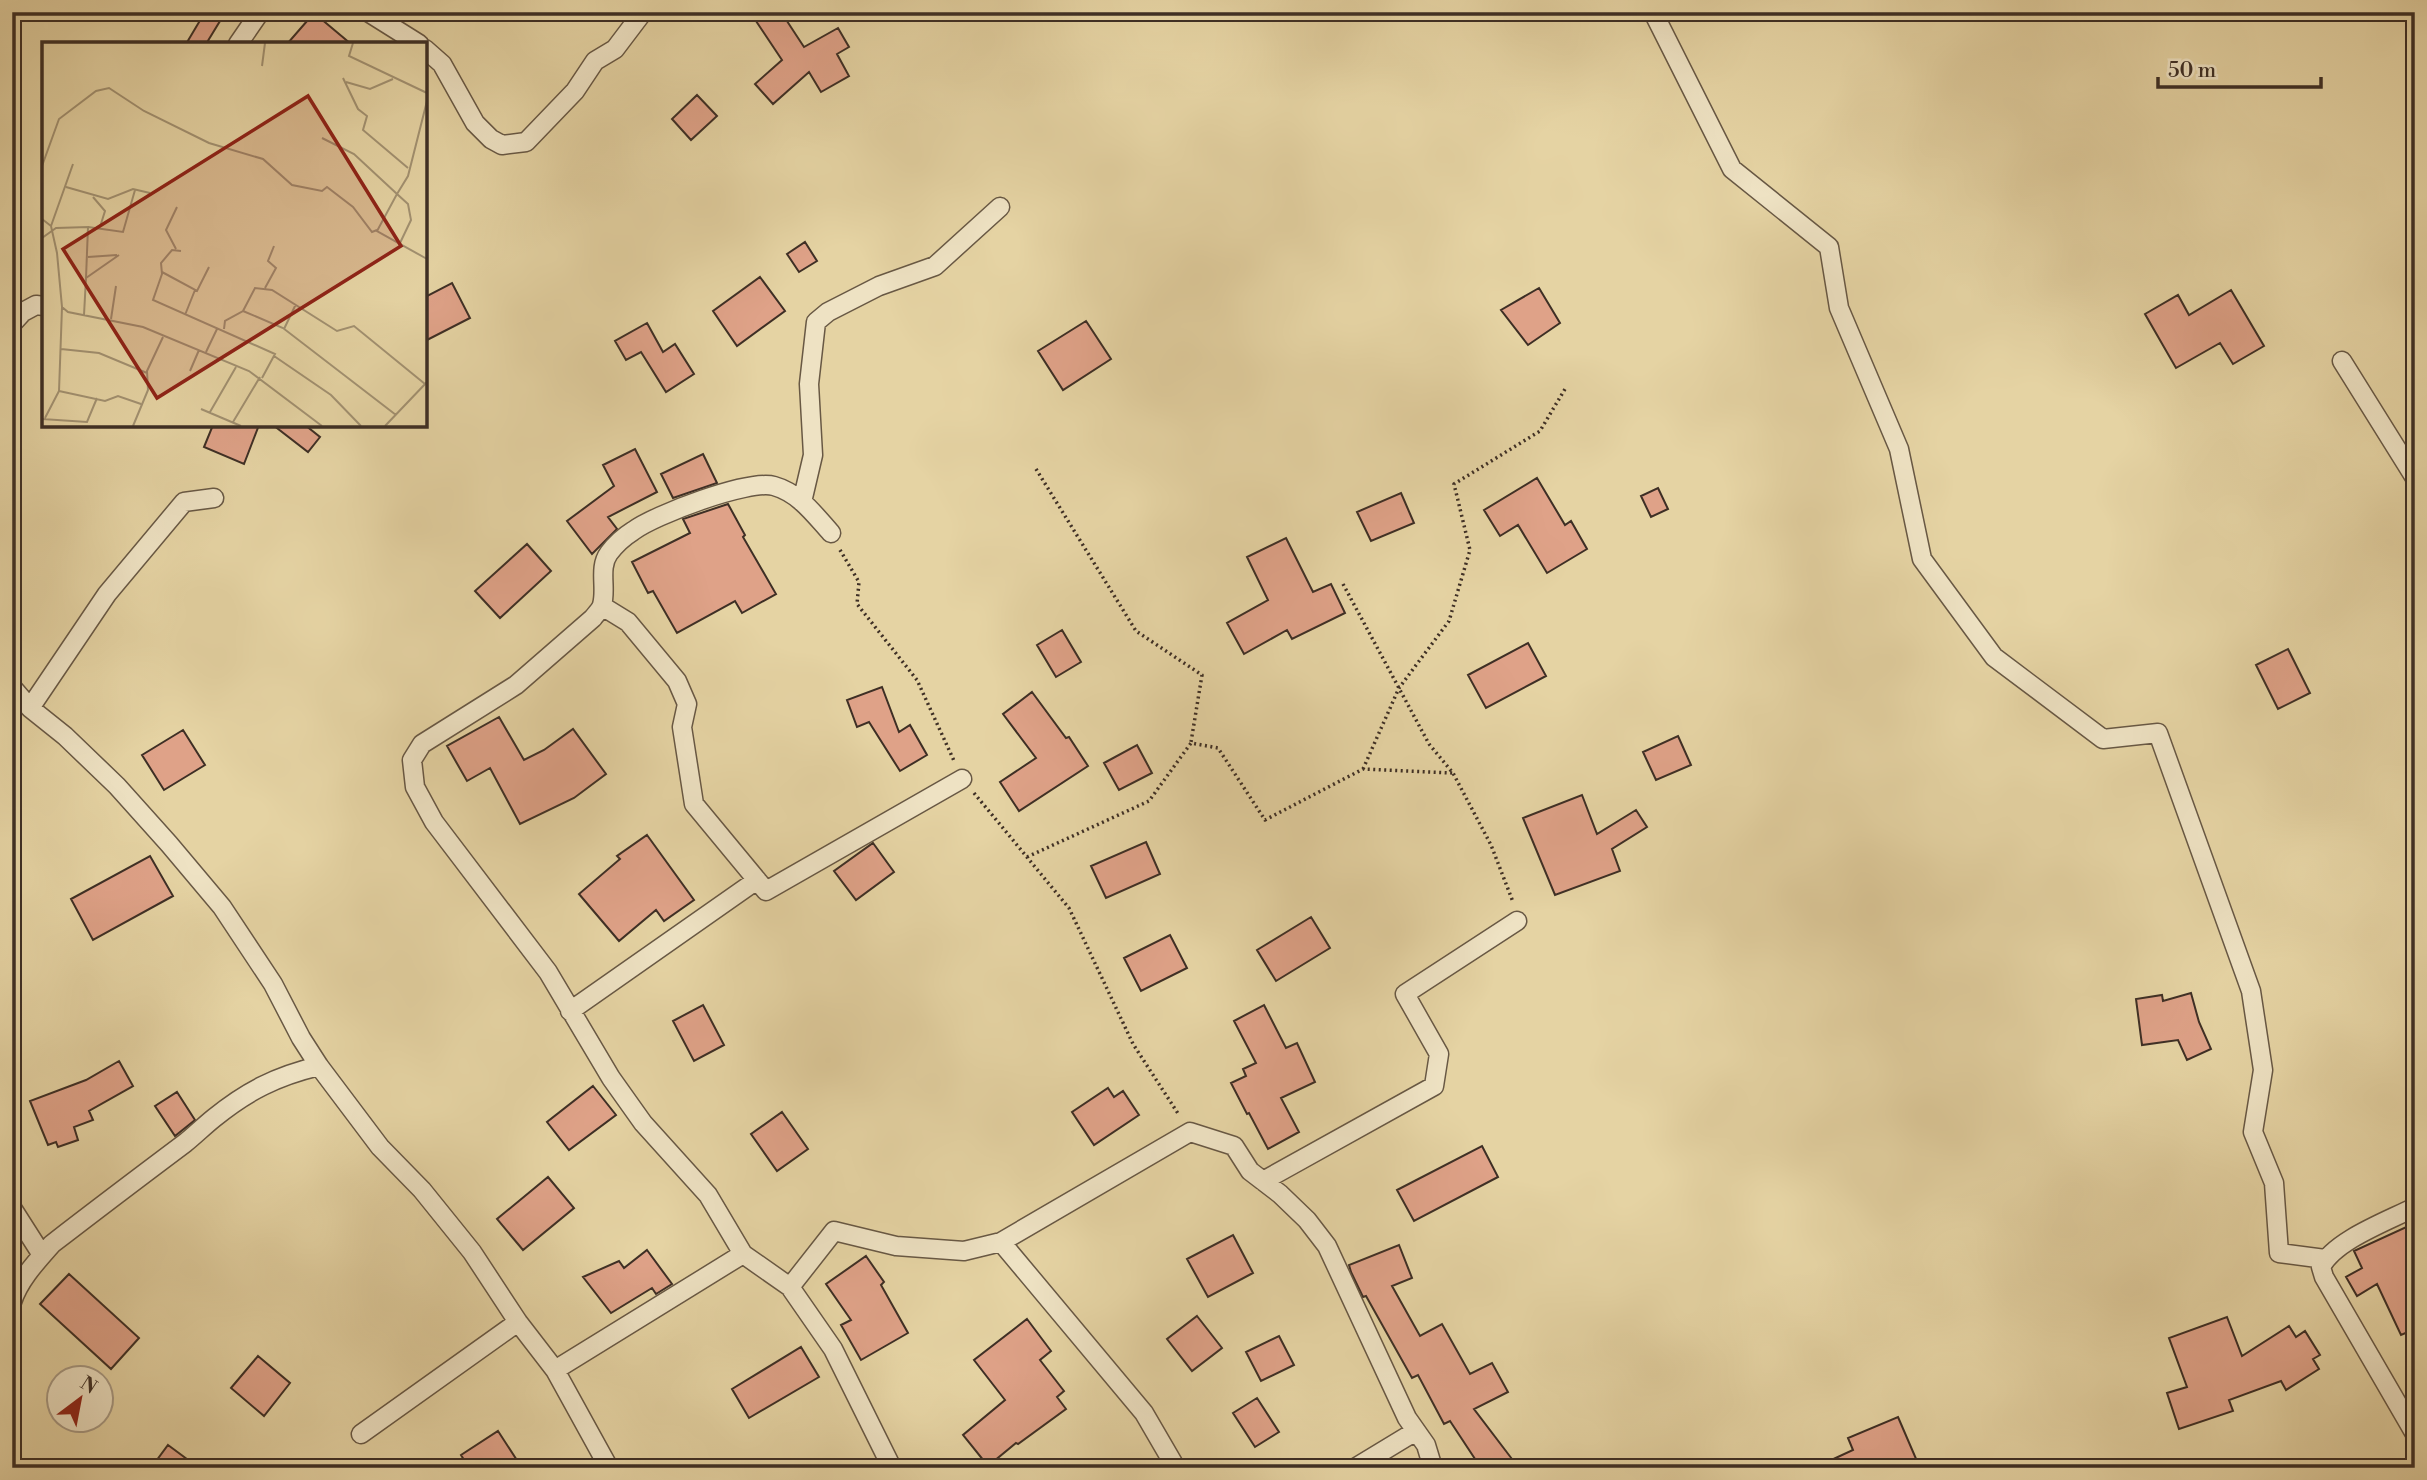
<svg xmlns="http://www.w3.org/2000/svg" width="2427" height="1480" font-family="'Libre Bodoni',serif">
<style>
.building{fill:#dfa288;stroke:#3e2f25;stroke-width:2}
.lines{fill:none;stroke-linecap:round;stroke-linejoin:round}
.minor-casing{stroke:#685844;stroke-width:21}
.path{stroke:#3e2f25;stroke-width:3.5;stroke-dasharray:2 3.5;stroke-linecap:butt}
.minor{stroke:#eee2c3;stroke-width:18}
.inset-road{fill:none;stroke:#a29171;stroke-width:2}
.view{fill:#8f2418;fill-opacity:0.15;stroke:#8f2418;stroke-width:3.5}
.inset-edge{fill:none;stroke:#3e2f25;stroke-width:3.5}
</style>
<rect width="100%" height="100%" fill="#e5d3a3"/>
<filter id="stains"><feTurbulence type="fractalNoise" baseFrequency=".00286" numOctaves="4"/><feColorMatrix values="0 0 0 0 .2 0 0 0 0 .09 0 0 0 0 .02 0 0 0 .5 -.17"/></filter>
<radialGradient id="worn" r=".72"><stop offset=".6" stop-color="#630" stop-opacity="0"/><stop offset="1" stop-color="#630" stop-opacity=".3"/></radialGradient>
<!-- building -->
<path class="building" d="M205 12 220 21 206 44H186Z
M750 12H781L804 47 838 28 849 47 837 54 849 76 821 92 809 72 773 104 755 84 782 60Z
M314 13 351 44H287Z
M697 95 717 116 691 140 672 119Z
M805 242 817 261 799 272 787 254Z
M760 277 785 311 737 346 713 311Z
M452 283 470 318 425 341V297Z
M1539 288 1560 323 1528 345 1501 310Z
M2231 290 2264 346 2233 364 2220 343 2176 368 2145 314 2178 295 2189 315Z
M1086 321 1111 359 1063 390 1038 351Z
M647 323 663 352 675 344 694 374 666 392 641 352 626 360 615 341Z
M213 425H259L244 464 204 447Z
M273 425H305L320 437 308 452Z
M635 449 657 492 608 517 617 529 592 554 567 521 614 486 603 465Z
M703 454 717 483 673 498 661 474Z
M1537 478 1565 525 1571 521 1587 549 1547 573 1518 525 1500 536 1484 510Z
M1658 488 1668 509 1651 517 1641 496Z
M1401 493 1414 523 1371 541 1357 512Z
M728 504 745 535 743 537 776 594 742 613 735 601 677 633 653 591 648 593 632 562 690 533 683 519Z
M1286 538 1313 592 1331 584 1345 613 1292 639 1287 630 1244 654 1227 623 1268 600 1247 557Z
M527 544 551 571 500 618 475 591Z
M1062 630 1081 662 1056 677 1037 645Z
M1528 643 1546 676 1486 708 1468 675Z
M2288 649 2310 693 2278 709 2256 665Z
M882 687 899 732 910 725 927 755 900 771 869 722 857 727 847 700Z
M1032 692 1066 738 1069 737 1088 766 1019 811 1000 782 1036 758 1003 714Z
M499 717 524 760 544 750 573 729 606 774 574 798 520 824 490 768 467 781 447 746Z
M183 730 205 765 164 790 142 755Z
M1678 736 1691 765 1656 780 1643 752Z
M1137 745 1152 773 1119 790 1104 763Z
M1582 795 1597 834 1636 810 1647 827 1612 849 1620 871 1555 895 1523 818Z
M647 835 694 900 664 921 656 910 619 941 579 894 620 859 617 856Z
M1146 842 1160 874 1106 898 1091 866Z
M873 843 894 872 856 900 834 871Z
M150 856 173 896 93 940 71 899Z
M1311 917 1330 948 1276 981 1257 950Z
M1170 935 1187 968 1141 991 1124 958Z
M2191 993 2199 1022 2211 1049 2187 1060 2178 1040 2142 1045 2136 999 2162 995 2163 1001Z
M703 1005 724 1045 694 1061 673 1021Z
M1264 1005 1286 1048 1297 1043 1315 1082 1281 1098 1299 1132 1268 1149 1249 1113 1247 1114 1231 1083 1246 1076 1243 1069 1256 1063 1234 1021Z
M119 1061 133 1086 89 1111 93 1120 74 1127 78 1140 58 1147 56 1142 48 1145 30 1101 86 1080Z
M593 1086 616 1115 569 1150 547 1122Z
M1108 1088 1114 1097 1123 1091 1139 1115 1094 1145 1072 1112Z
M177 1092 195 1120 175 1136 155 1106Z
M782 1112 808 1149 777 1171 751 1134Z
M1482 1146 1498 1177 1414 1221 1397 1190Z
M548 1177 574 1208 523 1250 497 1219Z
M2415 1223V1329L2401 1335 2377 1284 2357 1296 2346 1277 2362 1268 2354 1251Z
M1233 1235 1253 1273 1208 1297 1187 1259Z
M1399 1245 1412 1278 1392 1286 1420 1336 1442 1324 1470 1374 1492 1363 1508 1392 1474 1409 1512 1459 1502 1468H1481L1450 1421 1444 1424 1418 1375 1412 1378 1366 1296 1363 1297 1351 1272 1349 1265Z
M647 1250 672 1284 656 1294 652 1288 611 1313 583 1277 619 1261 624 1268Z
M866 1256 884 1282 881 1285 908 1333 861 1360 841 1325 851 1320 826 1284Z
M69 1274 139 1338 111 1369 40 1304Z
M1197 1316 1222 1348 1192 1371 1167 1339Z
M2227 1317 2242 1356 2289 1326 2296 1337 2305 1331 2320 1355 2313 1359 2319 1369 2286 1390 2281 1381 2229 1400 2233 1411 2179 1429 2167 1393 2187 1387 2169 1338Z
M1027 1319 1051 1351 1040 1360 1064 1391 1057 1397 1066 1409 1018 1444 1016 1443 988 1466 963 1435 1005 1400 974 1360Z
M1279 1336 1294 1365 1261 1381 1246 1352Z
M801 1347 819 1377 749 1418 732 1389Z
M258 1356 290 1383 264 1416 231 1388Z
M1257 1398 1279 1432 1255 1447 1233 1413Z
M1898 1417 1920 1468H1814L1853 1450 1848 1438Z
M498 1431 522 1468H469L461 1455Z
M168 1445 199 1468H151Z"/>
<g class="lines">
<!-- minor casing -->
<g class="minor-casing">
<path id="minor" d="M368 12 419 44
M1653 12 1732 169 1829 247 1839 308 1899 449 1922 559 1994 657 2103 739 2158 733 2251 991 2263 1070 2253 1132 2274 1183 2279 1253 2325 1259
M238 44 260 12
M425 49 442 64 475 123 491 139 502 145 526 142 575 91 595 61 615 49 643 12
M12 324 23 312 36 305 44 306
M2342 361 2415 478
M802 502 813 455 809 384 816 322 828 312 879 286 935 266 1000 207
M831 533C814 514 799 493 774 486 749 479 654 515 633 531 625 536 615 545 609 553 598 568 607 588 602 605 601 609 596 614 593 618L516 685 422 744 412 760 415 787 434 822 548 972 611 1078 643 1123 708 1195 743 1254 790 1287 833 1349 892 1468
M602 606 628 622 677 681 687 704 682 727 694 804 766 891 962 779
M12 687 30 708 65 736 117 786 169 844 222 907 273 984 301 1038 319 1066 380 1147 422 1190 472 1252 518 1322 555 1370 609 1468
M30 708 107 594 184 502 214 498
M570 1011 757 880
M1263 1181 1434 1086 1439 1054 1405 994 1517 921
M2415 1207C2388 1221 2335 1240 2321 1267L2324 1277 2415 1434
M12 1208 42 1255
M1001 1242 1144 1413 1176 1468
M790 1287 834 1231 896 1246 964 1251 1001 1242 1190 1132 1234 1146 1250 1171 1280 1194 1307 1220 1327 1246 1407 1418 1426 1445 1433 1468
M12 1302C19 1280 37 1261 52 1244 96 1210 141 1176 185 1143 195 1135 204 1126 214 1118 247 1091 277 1076 319 1066
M555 1370 743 1254
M361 1434 518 1322
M1355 1468 1416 1431"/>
</g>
<!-- path -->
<path class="path" d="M1036 469 1136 631 1202 675 1191 742
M840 550 859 582 857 604 917 680 955 763
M1343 584 1429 744 1453 773 1491 845 1513 902
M1363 769 1399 688 1449 621 1470 550 1454 484 1540 431 1565 389
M974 793 1069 908 1133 1044 1179 1115
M1027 857 1149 801 1191 743 1218 748 1265 820 1363 769 1453 773"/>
<!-- minor -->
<use href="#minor" class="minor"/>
</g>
<!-- overview -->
<g transform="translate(42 42)">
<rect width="385" height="385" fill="#e5d3a3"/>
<path class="inset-road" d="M311 1 307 14 385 51M220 24 223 1M301 36 316 67 325 74 321 88 366 126M304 40 328 47 351 37M280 96 312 112 355 152 335 189 385 217M0 124 17 77 54 49 67 46 102 69 167 101 221 117 250 143 280 149 285 145 311 165 330 190 335 188M24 145 66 157 91 147 108 151M51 155 63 169 58 185M0 177 9 184 15 211 20 265 17 349 3 376M9 184 31 122M46 185 81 190 93 148M0 196 14 186 46 185 44 236M358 201 369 178 366 162 355 152 366 134 385 59M134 207 124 188 135 165M139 209 130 208 119 221 120 232 111 258 233 312 220 336M46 215 75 213M120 230 155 249 167 225M223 246 234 226 226 219 232 204M20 265 26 270 101 285 207 329 280 384M201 269 241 286 354 373M42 273 44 236 77 213M143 273 153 248M69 277 74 244M182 287 183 279 201 269 213 246 230 248 295 289 312 284 383 342M242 287 254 262M19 307 57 311 105 331M164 310 175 287M232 314 289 353 319 384M148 329 157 308M17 349 63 359 76 354 99 362M159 367 199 384M168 370 194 325M0 377 45 380 55 356M191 380 218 335M91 384 106 348 105 329 121 295M343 384 385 340"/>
<path class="view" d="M266 54 359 204 115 356 21 207Z"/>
<rect width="385" height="385" class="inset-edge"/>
</g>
<!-- margin -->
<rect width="2427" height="1480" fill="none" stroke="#e5d3a3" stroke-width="42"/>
<rect x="14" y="14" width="2399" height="1452" fill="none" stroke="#3e2f25" stroke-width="3.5"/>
<rect x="21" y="21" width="2385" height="1438" fill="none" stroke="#3e2f25" stroke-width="2"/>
<!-- north arrow -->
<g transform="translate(80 1399) rotate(32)"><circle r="33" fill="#eee2c3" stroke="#a89a84" stroke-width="2"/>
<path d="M0-5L12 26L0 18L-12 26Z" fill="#8f2418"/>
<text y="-10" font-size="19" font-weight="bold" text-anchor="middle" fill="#3e2f25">N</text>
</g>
<!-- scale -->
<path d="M2158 77v10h163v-10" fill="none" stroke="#3e2f25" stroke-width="3.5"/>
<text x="2168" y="77" font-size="21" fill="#3e2f25" stroke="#eee2c3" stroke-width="5" paint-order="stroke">50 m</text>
<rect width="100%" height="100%" filter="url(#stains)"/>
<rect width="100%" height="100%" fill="url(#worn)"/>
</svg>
